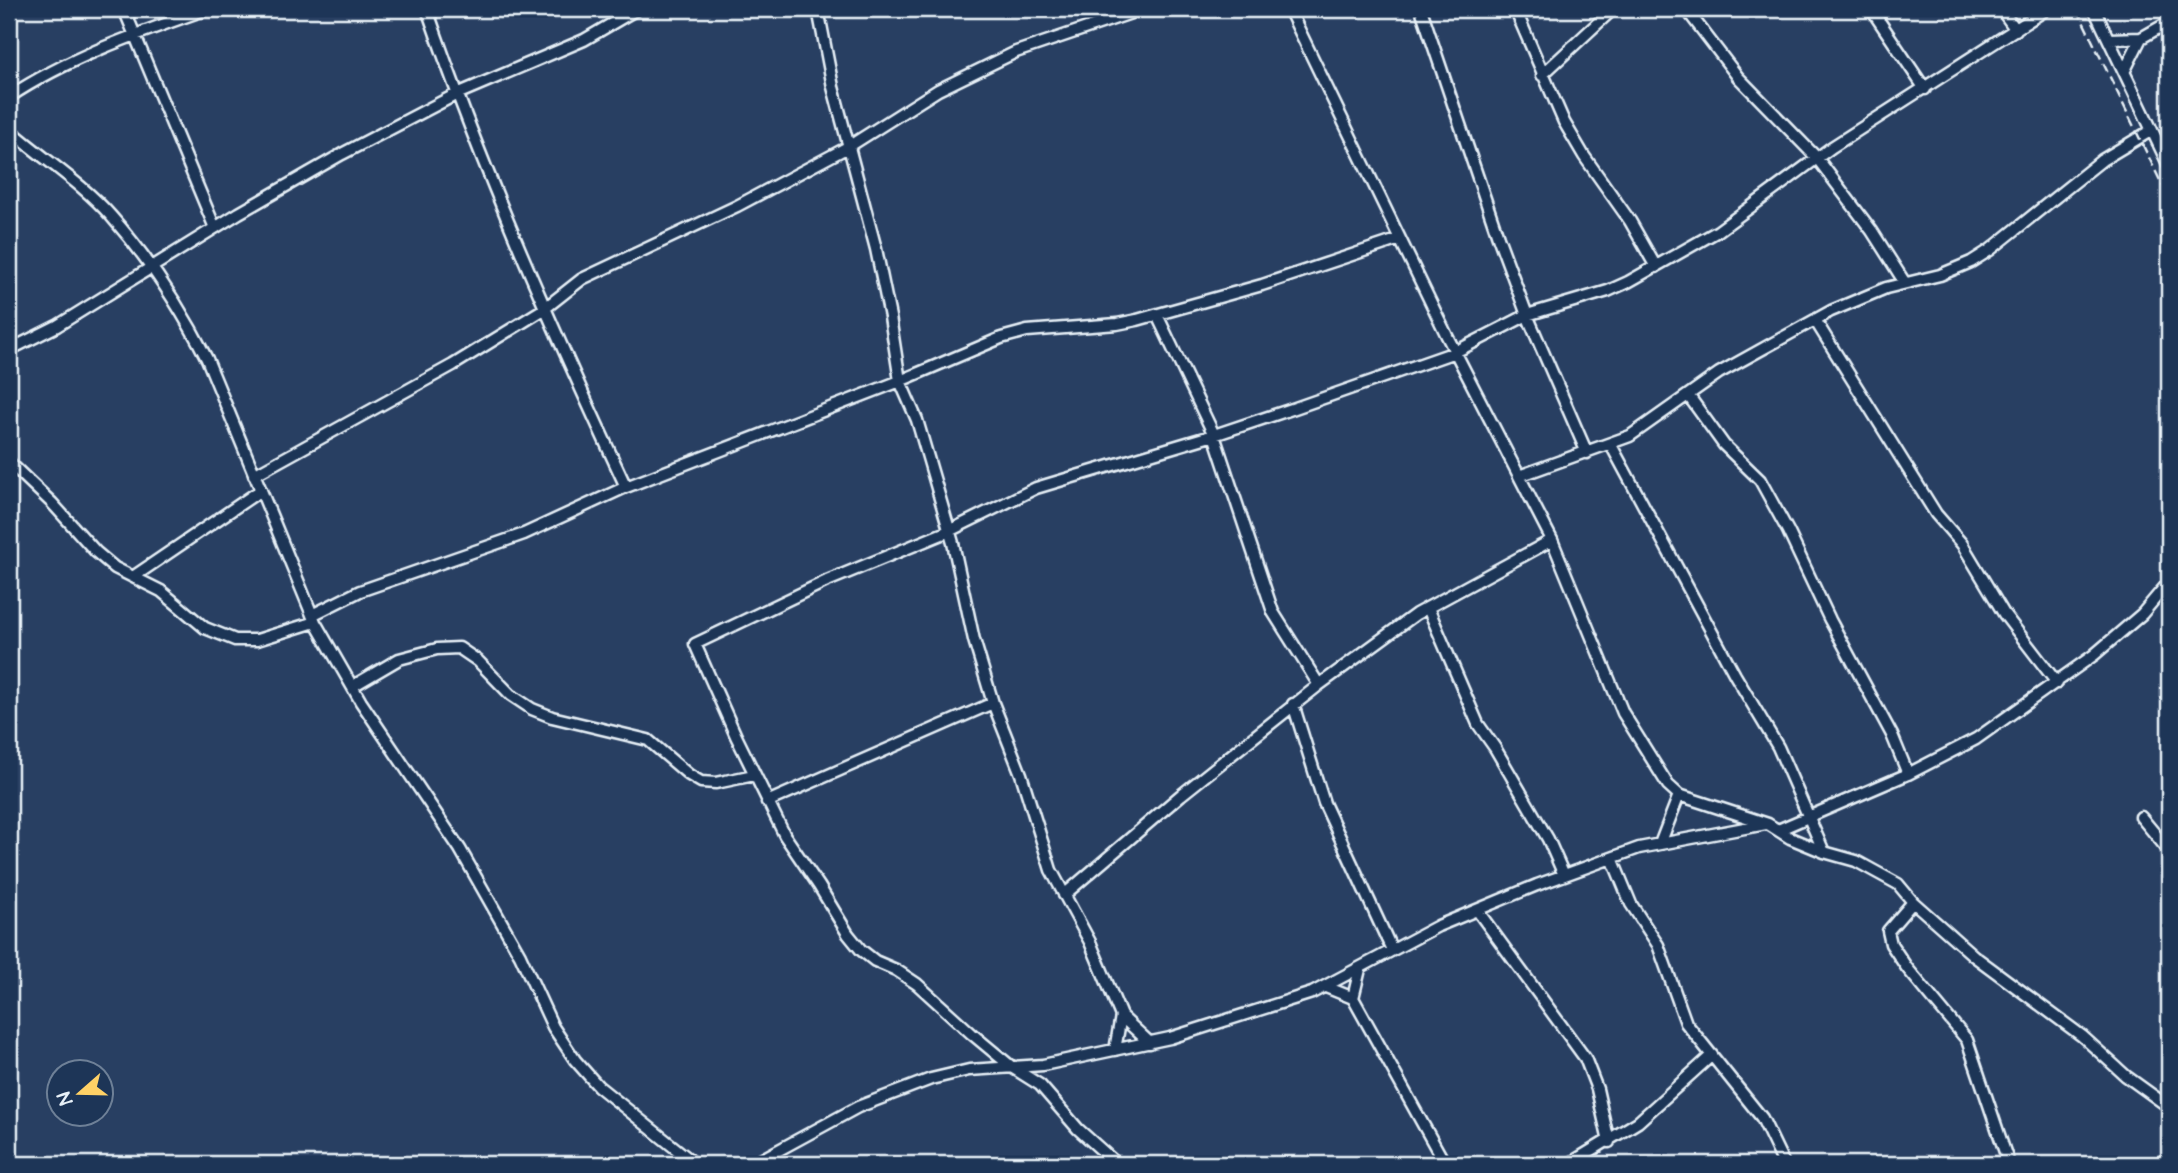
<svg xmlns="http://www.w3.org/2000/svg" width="2178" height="1173" font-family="'Architects Daughter',sans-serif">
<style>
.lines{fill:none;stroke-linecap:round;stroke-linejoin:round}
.minor-casing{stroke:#e8f1f8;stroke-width:15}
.minor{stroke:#1d3557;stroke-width:10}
.rail{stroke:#e8f1f8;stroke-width:2.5;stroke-dasharray:10 5;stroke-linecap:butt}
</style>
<rect width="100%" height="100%" fill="#283f62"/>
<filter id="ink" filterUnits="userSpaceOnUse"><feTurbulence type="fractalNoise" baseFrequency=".0143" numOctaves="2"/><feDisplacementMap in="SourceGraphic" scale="14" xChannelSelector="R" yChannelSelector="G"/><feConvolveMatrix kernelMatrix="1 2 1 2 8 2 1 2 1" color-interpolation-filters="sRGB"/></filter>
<g filter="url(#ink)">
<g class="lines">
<!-- minor casing -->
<g class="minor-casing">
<path id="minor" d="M124 9 215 228
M427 9C483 172 553 330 626 487
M818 9 833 87 876 249 890 317 900 381 917 420 953 543 974 640 993 703 1021 774 1051 870 1090 942 1121 1016 1150 1043
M1289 9 1447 336 1552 540 1623 713 1668 785 1679 795 1768 824 1790 838 1824 852 1856 861 1898 884 1913 902 1974 956 2082 1036 2126 1076 2169 1107
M1421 9 1498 237 1527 315 1587 453
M1515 9 1564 122 1584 156 1630 221 1656 267
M1686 9 1738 77 1817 158 1872 231 1905 283
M1871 9 1925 89
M2001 9 2016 30
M2094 9 2169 166
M2109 39 2141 38 2169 22
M2124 72 2141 38
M1542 75 1613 9
M9 97C69 57 139 33 207 9
M9 129C42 158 82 183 111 216 149 259 181 308 207 359L315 622 361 702 460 849 520 955 553 1027 575 1060 598 1086 695 1164
M1157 315 1214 435 1273 612 1319 685
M1815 320 1936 514 1962 544 2004 614 2057 683
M9 350 57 326 239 213 342 154 457 94 584 40 637 9
M1688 395 1724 445 1760 480 1788 531 1830 620 1892 735 1908 774
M1611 445 1735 675 1778 747 1824 852
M9 462 52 503 96 552 115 568 161 591 205 628 235 640H257L315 622
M254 475 453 365 544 309 582 279 737 206 848 147 938 90 1016 52 1143 9
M1519 476 1630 436 1719 373 1831 311 1886 288 1940 275 1971 262 1990 250 2102 160 2152 130
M133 577 261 490
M1428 608 1478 724 1495 748 1548 839 1564 875
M312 615 360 591 524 534 626 487 900 381 1001 338 1027 331 1117 324 1137 320 1262 285 1400 239
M353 686 399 659 437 649 459 648 478 661 511 695 532 709 552 717 648 740 689 775 701 782 716 783 754 775
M1293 704 1324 803 1392 950
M767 802 993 703
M2141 817 2169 851
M1778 830 1908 774 1976 739 2094 655 2142 614 2169 582
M1660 844 1679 795
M1612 858 1631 904 1658 945 1686 1023 1762 1118 1784 1164
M1064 895 1181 795 1319 685 1416 614 1552 540
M1913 902 1888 931 1891 944 1907 968 1967 1040 2009 1164
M1477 910 1585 1058 1597 1089 1609 1142
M1326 987 1353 998 1445 1164
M1353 998 1360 969
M1115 1050 1121 1016
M753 1164 858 1107 931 1079 969 1070 1043 1065 1170 1038 1312 993 1438 926 1537 885 1639 848 1766 824
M1117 1164 1078 1129 1040 1085 1013 1068 972 1034 917 984 896 970 875 961 861 950 848 934 819 886 785 836 736 736 695 644 827 581 949 531 1036 488 1214 435 1295 408 1455 352 1527 315 1608 291 1628 282 1718 231 1832 147 2047 9
M1569 1164 1638 1122 1712 1055"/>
</g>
<!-- minor -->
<use href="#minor" class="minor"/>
<!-- rail -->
<path class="rail" d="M2077 9 2169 199"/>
</g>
</g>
<!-- margin -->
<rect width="2178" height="1173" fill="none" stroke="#1d3557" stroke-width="35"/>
<rect x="18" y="18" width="2143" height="1138" fill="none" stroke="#e8f1f8" stroke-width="2.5" filter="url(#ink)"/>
<!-- north arrow -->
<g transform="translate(80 1093) rotate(250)"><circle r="33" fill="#1d3557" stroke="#6e8097" stroke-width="2"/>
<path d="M0-5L12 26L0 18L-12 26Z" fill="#ffd166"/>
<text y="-10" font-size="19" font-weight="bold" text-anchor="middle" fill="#e8f1f8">N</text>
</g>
</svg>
